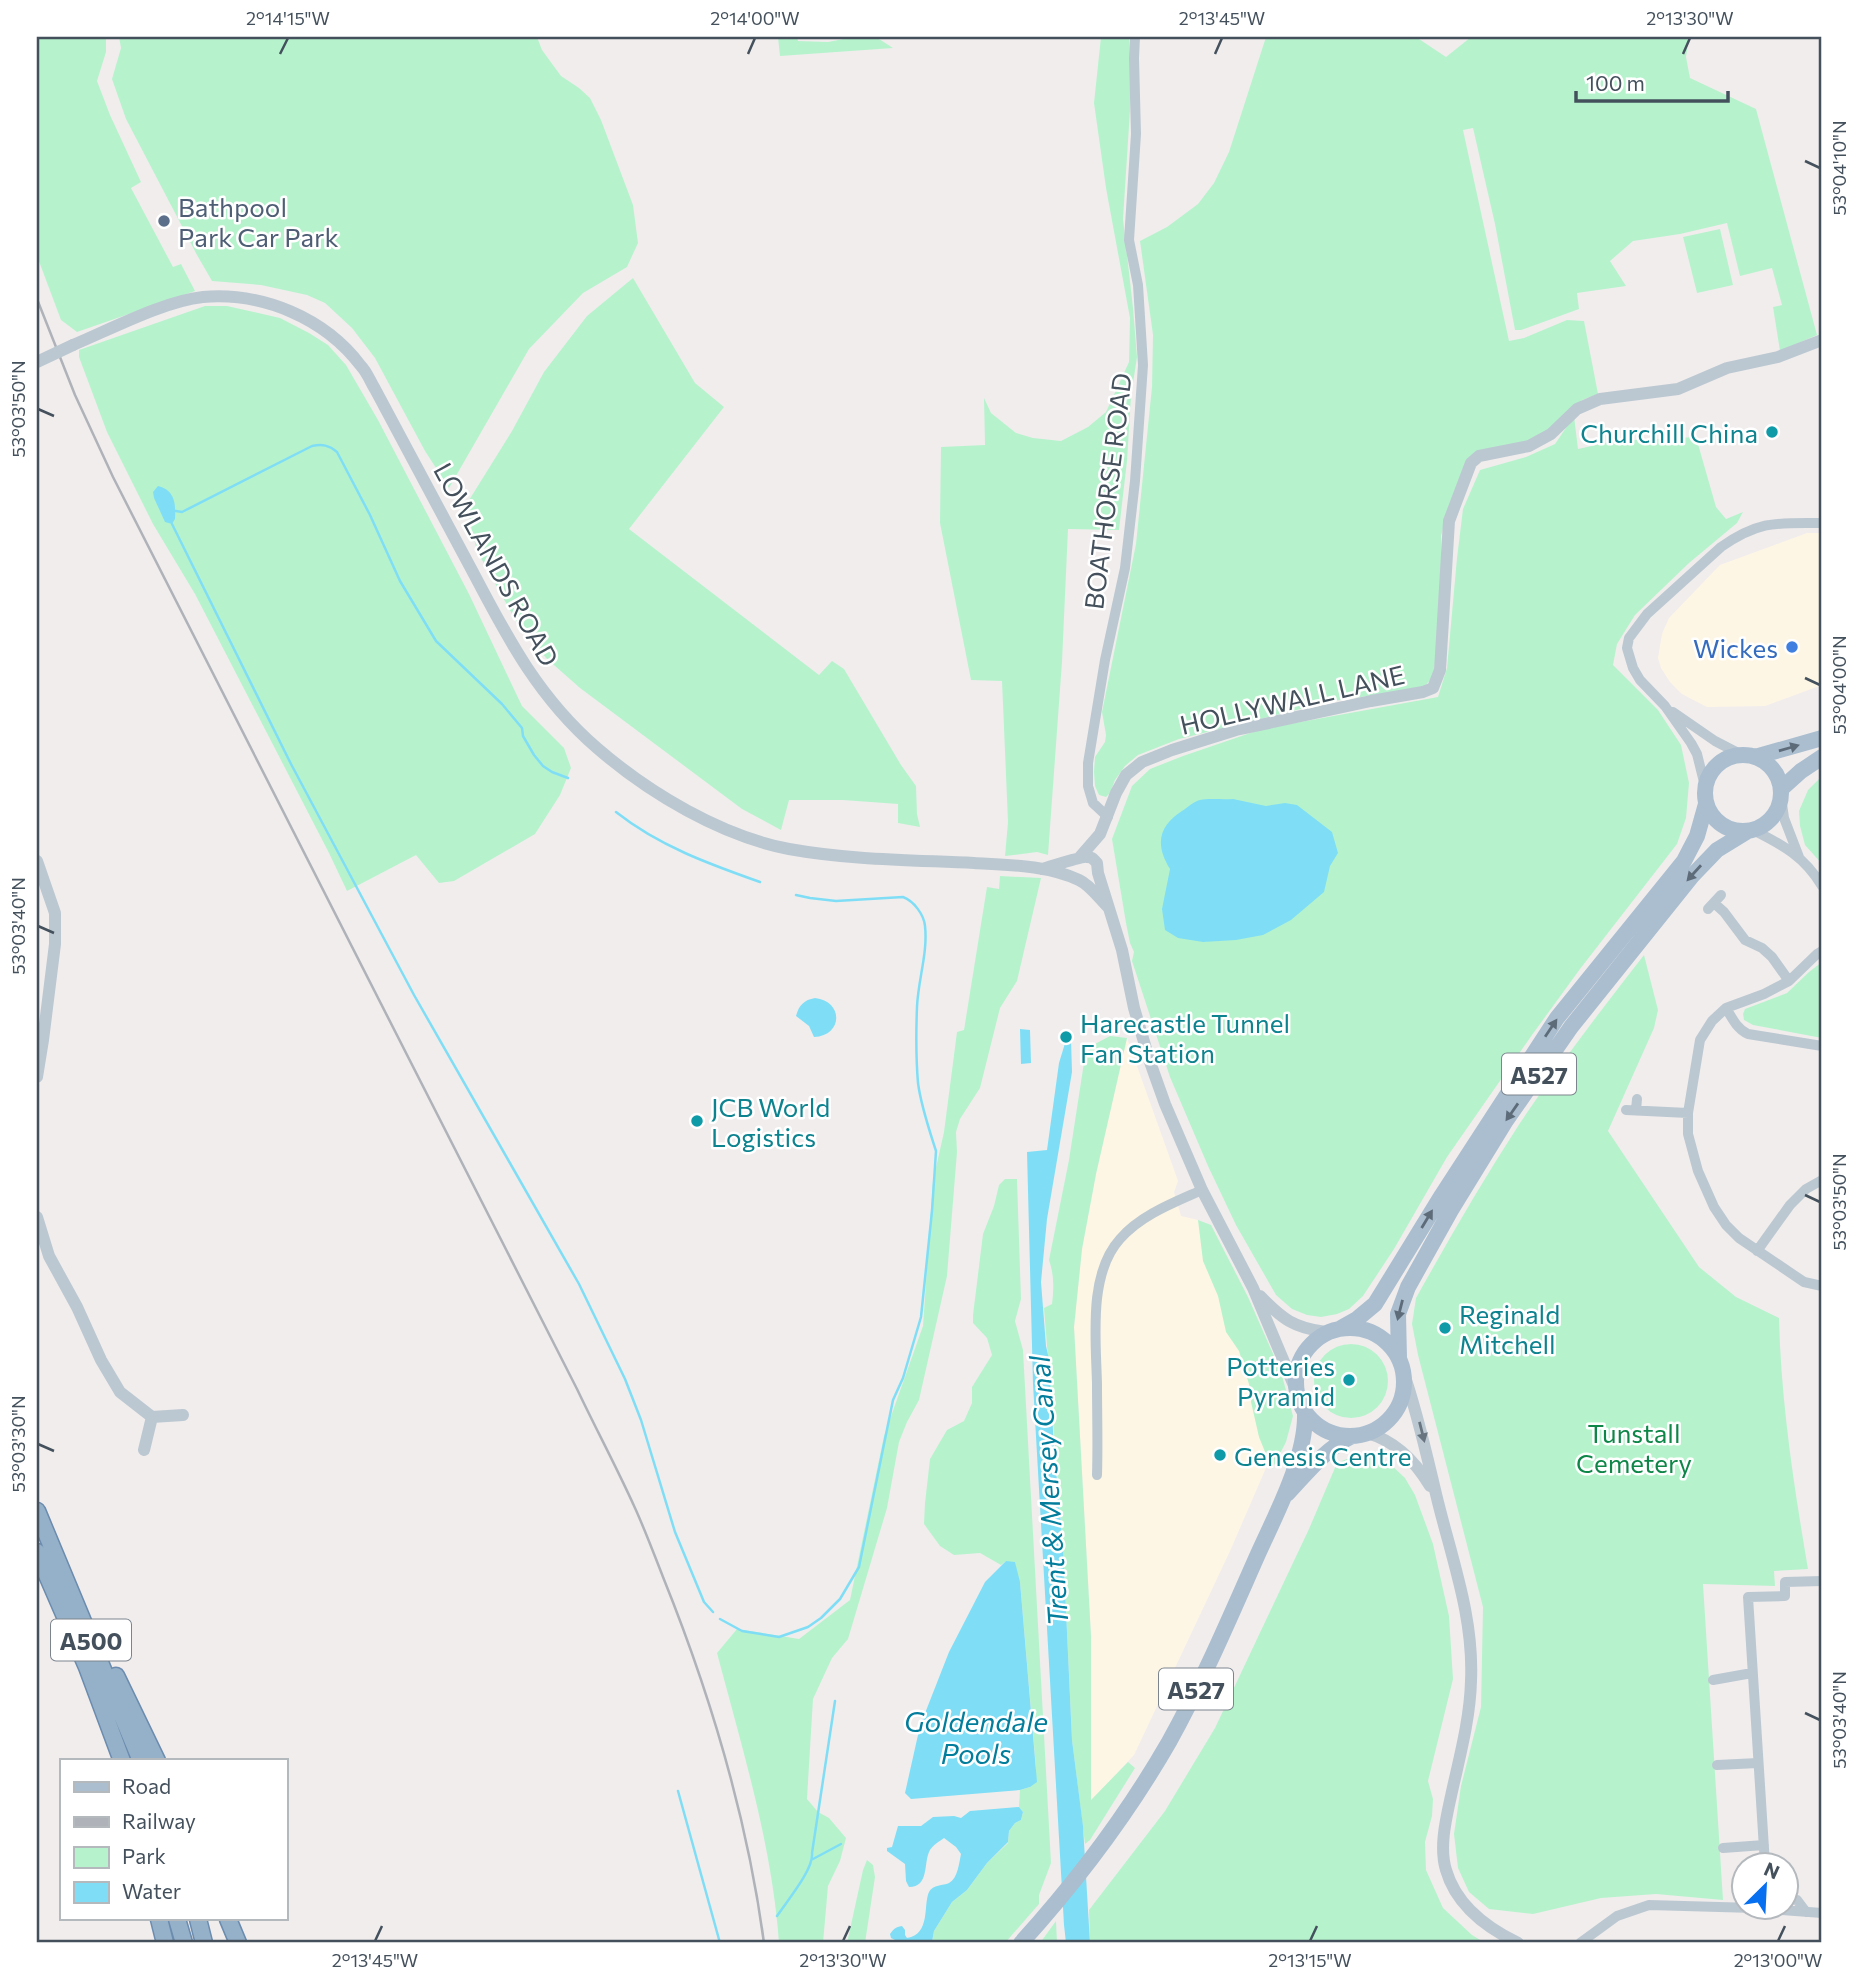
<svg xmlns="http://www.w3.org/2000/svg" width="1859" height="1980" font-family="Commissioner,sans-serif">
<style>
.commercial{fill:#fef6e4}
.green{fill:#b6f3cd}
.water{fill:#7fdef5}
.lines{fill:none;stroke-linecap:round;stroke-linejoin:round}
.stream{stroke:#7fdef5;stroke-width:2.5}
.trunk-casing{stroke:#6b8cae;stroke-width:19}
.minor{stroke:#bcc8d1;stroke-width:10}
.tertiary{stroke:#bcc8d1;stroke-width:12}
.primary{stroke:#aabed0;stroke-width:16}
.trunk{stroke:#95b0c9;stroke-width:16}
.rail{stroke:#afb3b9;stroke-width:2.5}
.tertiary-bridge{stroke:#bcc8d1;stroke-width:12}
.oneway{fill:#5e6c7a}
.oneway2{fill:#687580}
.ticks{fill:none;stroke:#44515d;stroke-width:2.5}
.service-dot{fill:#5c6f8a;stroke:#fff;stroke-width:2.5}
.culture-dot{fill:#0f9aa8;stroke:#fff;stroke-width:2.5}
.shop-dot{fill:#3f7fe0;stroke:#fff;stroke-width:2.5}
.labels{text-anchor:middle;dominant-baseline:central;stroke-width:5;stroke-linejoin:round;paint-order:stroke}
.shield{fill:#fff;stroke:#7c858e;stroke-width:2}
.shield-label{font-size:24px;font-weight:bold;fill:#44515d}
.service-label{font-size:26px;fill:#4e5e75;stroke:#fff;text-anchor:start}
.culture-label{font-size:26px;fill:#0d838f;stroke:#fff;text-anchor:start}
.street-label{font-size:26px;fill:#44515d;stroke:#fff}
.shop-label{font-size:26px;fill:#366cbe;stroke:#fff;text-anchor:end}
.park-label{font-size:26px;fill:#0d8648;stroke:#fff}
.water-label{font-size:28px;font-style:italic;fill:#037d9c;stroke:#fff}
.neatline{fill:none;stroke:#44515d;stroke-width:2.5}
.ticks-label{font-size:18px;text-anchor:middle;fill:#44515d}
</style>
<rect width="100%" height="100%" fill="#f1eded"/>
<!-- commercial -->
<path class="commercial" d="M1807 533H1822V685L1765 706 1707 707 1682 694 1670 682 1661 668 1658 658 1662 634 1669 618 1720 565Z
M1127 1038 1178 1181 1174 1192 1181 1216 1198 1220 1257 1342 1282 1431 1230 1551 1134 1755 1091 1801V1636L1074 1327 1082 1249 1096 1174Z"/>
<!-- green -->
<path class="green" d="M37 37H106V52L97 81 110 115 141 182 131 188 173 267 181 264 195 291 77 332 61 320 37 256Z
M119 37H537L542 50 561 76 579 88 590 98 601 120 633 205 638 243 627 267 583 293 529 349 449 488 425 451 375 358 352 328 325 303 307 295 261 285 212 281 197 255 126 119 112 79 121 48Z
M778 37H797L798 41 828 42 854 37H876L893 48 780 56Z
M1101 37H1129L1131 95 1123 219 1133 308 1137 357 1131 396 1127 461 1119 530 1068 529 1062 662 1048 855 1037 852 1005 856 1008 822 1002 681 971 680 940 523 941 447 985 445 984 398 991 413 1016 433 1033 438 1061 441 1088 427 1106 412 1129 362 1130 318 1106 188 1094 103Z
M1266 37H1416L1446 57 1471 37H1689L1686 57 1690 78 1756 109 1817 335 1780 351 1773 307 1782 305 1772 268 1740 276 1727 223 1680 234 1633 241 1610 261 1626 286 1577 293 1579 309 1521 330H1515L1495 224 1473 128 1463 130 1509 341 1524 338 1567 320 1584 321 1598 394 1582 400 1569 410 1546 432 1524 443 1474 453 1450 505 1441 536 1442 570 1434 676 1423 688 1333 701 1179 739 1138 755 1125 766 1115 780 1110 793 1106 797 1099 795 1095 786 1094 772 1095 757 1105 742 1106 735 1102 712 1136 544 1152 387 1153 335 1140 241 1167 227 1198 204 1214 183 1229 152Z
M1720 229 1733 285 1697 293 1683 237Z
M633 278 695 383 724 407 629 529 819 675 832 661 844 669 901 765 916 786 917 814 920 827 898 823V804L843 800H789L781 830 742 809 580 688 546 658 516 621 477 551 466 505 512 431 544 372 587 316Z
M205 306H227L280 318 309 333 328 345 346 365 378 420 469 594 522 706 564 748 571 768 560 795 535 834 454 881 439 883 416 855 347 891 329 853 195 594 153 524 107 432 79 357V350Z
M1574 416 1578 449 1614 441 1696 437 1716 507 1726 519 1743 512 1737 523 1689 563 1635 615 1617 644 1613 665 1658 710 1681 745 1689 783 1686 818 1677 844 1580 969 1532 1035 1447 1157 1394 1249 1363 1296 1349 1309 1337 1314 1321 1317 1307 1315 1292 1309 1276 1295 1236 1225 1208 1166 1170 1077 1132 961 1134 952 1130 943 1126 923 1112 839 1132 786 1150 769 1183 756 1262 729 1438 697 1447 668 1457 558 1463 509 1480 470 1526 457 1555 444Z
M1822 776V864L1805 845 1800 826 1799 811 1808 790Z
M1000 876 1041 878 1017 981 1000 1008 980 1088 960 1119 956 1132 957 1152 947 1276 919 1400 907 1422 899 1442 887 1508 848 1639 832 1658 813 1699 807 1799 818 1812 829 1818 846 1838 840 1861 828 1886 823 1943H779C772 1844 742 1748 717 1653L737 1629 799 1639 850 1600 884 1436 923 1326 933 1181 944 1132 957 1032 964 1030 987 887 999 889Z
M1644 955 1658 1010 1654 1028 1608 1131 1699 1267 1736 1297 1779 1318C1781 1403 1794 1486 1808 1569L1774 1571 1775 1586 1703 1584 1723 1900 1656 1894 1601 1898 1533 1914 1489 1909 1469 1892 1458 1868 1454 1834 1461 1786 1481 1707 1483 1607 1418 1355 1412 1324 1416 1298C1449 1239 1483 1180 1520 1123 1559 1065 1601 1010 1644 955Z
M1822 962V1038L1753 1025 1744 1020 1743 1014 1745 1009 1787 993 1809 972Z
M1110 1036 1127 1038 1096 1174 1082 1249 1074 1327 1091 1636V1800L1128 1762 1135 1768 1090 1840 1085 1844 1072 1740 1063 1546 1044 1308 1052 1304C1054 1289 1054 1274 1049 1260L1069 1160 1085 1056 1093 1045Z
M1005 1179H1017L1021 1299 1015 1321 1023 1350 1051 1863 1039 1895V1904L1005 1943H928L932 1942 934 1931 952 1902 967 1890 987 1863 1008 1843 1009 1831 1015 1823 1021 1820 1023 1812 1019 1807 1020 1790 1030 1787 1036 1768 1020 1582 1006 1561 1001 1565 980 1553 954 1555 940 1546 924 1524 925 1503 930 1459 947 1430 964 1421 972 1403V1387L992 1355 987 1338 973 1323V1315L983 1234 994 1206 999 1185Z
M1198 1220 1211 1225 1248 1297 1281 1372 1293 1416 1286 1442 1272 1469 1259 1437 1251 1402 1252 1394 1239 1351 1226 1332 1218 1296 1203 1261Z
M1314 1381a37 37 0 1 1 74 0a37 37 0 1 1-74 0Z
M1354 1456 1371 1457 1388 1462 1405 1478 1415 1495 1433 1544 1449 1616 1453 1679 1428 1781 1433 1799 1432 1816 1425 1842 1426 1870 1443 1908 1472 1935 1485 1943H1090L1089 1910 1165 1811 1215 1728 1309 1529 1337 1463Z
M867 1860 873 1865 875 1877 865 1943H847L863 1870Z
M1056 1921 1057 1943H1040Z"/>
<!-- water -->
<path class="water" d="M158 486C175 490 176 504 175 519L172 524 165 522 154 498 153 492Z
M1233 799 1266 806 1285 803 1297 805 1332 832 1338 853 1330 866 1324 892 1291 920 1263 935 1236 940 1203 942 1178 938 1165 930 1162 909 1170 869C1154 843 1159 825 1185 809 1189 806 1195 801 1200 800 1209 798 1223 800 1233 799Z
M815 998C844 1001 843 1036 814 1037L809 1026 796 1016C799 1005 804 1000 815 998Z
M1020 1029 1030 1030 1031 1063 1021 1064Z
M1066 1040H1071L1072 1072 1047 1219 1041 1282 1046 1346 1049 1359 1054 1448 1063 1546 1072 1740 1083 1826 1090 1943H1066L1064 1925 1033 1384 1027 1152 1047 1150 1059 1063Z
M1006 1561 1015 1562 1020 1582 1037 1782 1030 1787 1020 1790 911 1799 905 1793 920 1726 949 1652 985 1582Z
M1019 1807 1023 1812 1021 1820 1015 1823 1009 1831 1008 1842 987 1863 967 1890 952 1902 934 1931 932 1942 894 1943 895 1940 891 1938 890 1934C894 1929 895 1927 902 1926L905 1930V1935L907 1938C931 1934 923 1905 929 1892 933 1884 943 1886 949 1883 958 1878 959 1863 961 1854L956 1847 944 1838C940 1841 933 1845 930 1850 923 1862 930 1887 909 1887L906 1881 905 1864 887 1851V1848L892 1847 898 1826H921L933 1817 954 1816 961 1818 970 1811Z"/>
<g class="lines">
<!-- stream -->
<path class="stream" d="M176 511 182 512 312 446C322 444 329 445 337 452L370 515 400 581 436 641 502 704 522 728 523 736 534 755 543 766 552 772 568 778
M172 524 291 764 414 995 579 1284 625 1379 641 1420 675 1532 704 1602 713 1612
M616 812C659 846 709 864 760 882
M720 1619 742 1631 779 1637 808 1627 821 1618 840 1599 859 1567 893 1400 903 1378 921 1317 932 1211 936 1151C929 1129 921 1106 918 1083 916 1059 916 1032 917 1007 918 980 928 953 925 926 924 915 914 901 903 897L836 901 810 898 796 895
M678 1791 720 1943
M813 1859 841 1844
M777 1916C787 1901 814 1869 812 1853L835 1701"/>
<!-- trunk casing -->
<g class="trunk-casing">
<path id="trunk" d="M37 1511 141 1761
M37 1552 87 1667 122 1761
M116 1676 157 1761
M159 1919 165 1943
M177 1919 184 1943
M198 1919 204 1943
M228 1919 238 1943"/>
</g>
<!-- minor -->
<path class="minor" d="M1673 712 1715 741 1742 755
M1705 786 1697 754 1691 743 1665 706 1640 680 1633 668 1627 648 1629 638 1647 614 1721 547C1760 520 1777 523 1822 523
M1781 797 1784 818 1799 857
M1108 817 1093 803 1088 786V763L1105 660 1125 568 1135 481 1143 365 1138 285 1129 240 1136 134 1134 58 1135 37
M1753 830C1783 845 1805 857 1822 886
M1714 903 1724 912 1745 940 1762 948 1772 957 1789 981
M1708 909 1721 895
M1822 951 1817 954 1789 981 1764 994 1726 1008 1712 1021 1700 1040 1688 1113V1134L1698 1171 1714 1207 1726 1225 1739 1238 1804 1282 1822 1286
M1726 1008C1732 1018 1737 1029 1748 1034L1822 1046
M1626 1110 1688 1113
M1636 1110 1637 1099
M1757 1251 1790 1205 1806 1189 1822 1180
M1097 1475C1098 1445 1097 1414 1097 1384 1096 1340 1088 1274 1120 1239 1141 1215 1173 1203 1202 1190
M1713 1680 1752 1673
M1717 1765 1758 1763
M1723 1848 1764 1845
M1765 1864 1748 1597 1785 1596V1582L1822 1581
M1786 1899 1797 1900 1806 1912
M1580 1943 1617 1916 1649 1905 1754 1908 1822 1913"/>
<!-- tertiary -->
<path class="tertiary" d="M73 345C111 329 164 301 203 297 263 292 325 318 361 366 367 372 370 381 375 389 385 408 396 428 406 447 429 490 452 533 475 576 509 641 540 699 597 748 649 793 721 836 789 849 850 860 913 860 974 863 1008 865 1047 865 1079 880 1090 885 1099 898 1108 907
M1080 857 1100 834 1116 793 1126 775 1142 762 1172 750 1236 730 1371 701 1423 692 1433 688 1440 670 1449 521 1471 463 1479 456 1529 446 1551 434 1577 409 1600 399 1678 389 1727 368 1778 357 1822 340
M37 861 55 913V944L43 1040 37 1077
M1042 869C1050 867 1082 856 1087 857 1093 857 1093 859 1097 863L1098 873 1122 950 1134 1008 1150 1062 1165 1104 1202 1190 1253 1288 1295 1388
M37 1217 49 1256 77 1307 101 1360 120 1392 152 1417 183 1415
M1260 1296C1282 1319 1294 1328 1326 1332
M1403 1371C1417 1411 1426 1452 1436 1494 1451 1557 1474 1616 1471 1681 1470 1720 1459 1759 1451 1796 1446 1819 1439 1847 1446 1870 1456 1905 1487 1928 1518 1943
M1367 1433C1396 1441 1415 1461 1430 1486
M144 1450 152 1417"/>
<!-- primary -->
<path class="primary" d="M1705 793a38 38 0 1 1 76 0a38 38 0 1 1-76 0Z
M1755 757 1822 738
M1781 789 1801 771 1822 757
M1296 1382a54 54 0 1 1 108 0a54 54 0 1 1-108 0Z
M1341 1328 1357 1319 1375 1304 1442 1195 1557 1018 1684 861 1697 836 1706 804
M1399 1358 1398 1314 1408 1287 1451 1210 1505 1122 1571 1027 1692 876 1717 850 1748 831
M1287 1494C1307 1473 1325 1449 1352 1436
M1021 1943C1077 1881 1127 1815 1169 1742 1203 1681 1230 1617 1258 1554 1276 1514 1306 1458 1305 1414"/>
<!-- trunk -->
<use href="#trunk" class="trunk"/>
<!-- rail -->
<path class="rail" d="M37 299 75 395 113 477 577 1389C596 1429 617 1468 635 1508 645 1530 654 1554 663 1577 711 1696 747 1816 764 1943"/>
<!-- tertiary-bridge -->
<path class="tertiary-bridge" d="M37 362 73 345"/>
</g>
<!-- one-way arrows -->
<defs><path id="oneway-solid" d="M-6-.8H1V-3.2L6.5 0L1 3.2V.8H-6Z" transform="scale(1.75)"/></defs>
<g class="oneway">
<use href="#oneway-solid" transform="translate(1789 748) rotate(-16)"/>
<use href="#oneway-solid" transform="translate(1694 873) rotate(132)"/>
<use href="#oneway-solid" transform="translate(1551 1028) rotate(-56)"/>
<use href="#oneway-solid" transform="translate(1512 1112) rotate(125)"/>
<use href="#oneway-solid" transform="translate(1427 1219) rotate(-59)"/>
<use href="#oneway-solid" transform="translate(1400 1310) rotate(104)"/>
</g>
<use class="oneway2" href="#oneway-solid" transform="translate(1422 1432) rotate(76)"/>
<!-- ticks -->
<path class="ticks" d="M280 54 288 38M748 54 755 38M1215 54 1222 38M1683 54 1690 38M1805 161 1820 168M38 409 54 416M1805 678 1820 685M38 926 54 933M1805 1195 1820 1202M38 1444 54 1451M1805 1713 1820 1720M375 1941 382 1926M843 1941 850 1926M1310 1941 1317 1926M1778 1941 1785 1926"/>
<!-- markers -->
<circle class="service-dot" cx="164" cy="221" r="7"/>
<g class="culture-dot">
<circle cx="1772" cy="432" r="7"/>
<circle cx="1066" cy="1037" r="7"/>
<circle cx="697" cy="1121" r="7"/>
<circle cx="1445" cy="1328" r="7"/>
<circle cx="1349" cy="1380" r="7"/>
<circle cx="1220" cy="1455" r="7"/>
</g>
<circle class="shop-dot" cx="1792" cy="647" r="7"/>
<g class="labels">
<!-- shield labels -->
<g class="shield">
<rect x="1502" y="1053.5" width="74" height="41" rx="5"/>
<rect x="51" y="1619.5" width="80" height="41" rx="5"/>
<rect x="1159" y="1668.5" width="74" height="41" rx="5"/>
</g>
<g class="shield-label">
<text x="1539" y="1074">A527</text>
<text x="91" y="1640">A500</text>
<text x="1196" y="1689">A527</text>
</g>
<!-- service labels -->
<g class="service-label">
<text x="178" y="206">Bathpool<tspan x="178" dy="30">Park Car Park</tspan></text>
</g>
<!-- culture labels -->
<g class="culture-label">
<text x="1758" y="432" text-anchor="end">Churchill China</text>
<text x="1080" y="1022">Harecastle Tunnel<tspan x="1080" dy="30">Fan Station</tspan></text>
<text x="711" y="1106">JCB World<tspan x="711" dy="30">Logistics</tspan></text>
<text x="1459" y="1313">Reginald<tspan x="1459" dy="30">Mitchell</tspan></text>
<text x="1335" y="1365" text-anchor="end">Potteries<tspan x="1335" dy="30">Pyramid</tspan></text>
<text x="1234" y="1455">Genesis Centre</text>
</g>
<!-- street labels -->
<g class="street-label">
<text transform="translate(1107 491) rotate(-83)">BOATHORSE ROAD</text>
<text transform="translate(497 564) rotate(61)">LOWLANDS ROAD</text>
<text transform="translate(1292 699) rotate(-13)">HOLLYWALL LANE</text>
</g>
<!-- shop labels -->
<g class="shop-label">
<text x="1778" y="647">Wickes</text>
</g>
<!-- park labels -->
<g class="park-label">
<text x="1634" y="1432">Tunstall<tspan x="1634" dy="30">Cemetery</tspan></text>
</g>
<!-- water labels -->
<g class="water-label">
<text transform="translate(1048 1491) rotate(-94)">Trent &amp; Mersey Canal</text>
<text x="976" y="1721">Goldendale<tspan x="976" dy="32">Pools</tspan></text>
</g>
</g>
<!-- border -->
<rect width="1859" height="1980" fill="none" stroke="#ffffff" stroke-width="77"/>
<!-- legend -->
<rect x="60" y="1759" width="228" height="161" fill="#ffffff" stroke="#b4b9be" stroke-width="2"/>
<rect x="74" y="1782" width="35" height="10" fill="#aabed0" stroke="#b4b9be" stroke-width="2"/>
<text x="122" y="1794" font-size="21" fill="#44515d">Road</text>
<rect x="74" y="1817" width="35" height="10" fill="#afb3b9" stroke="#b4b9be" stroke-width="2"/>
<text x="122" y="1829" font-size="21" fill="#44515d">Railway</text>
<rect x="74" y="1847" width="35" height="21" fill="#b6f3cd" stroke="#b4b9be" stroke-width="2"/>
<text x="122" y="1864" font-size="21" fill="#44515d">Park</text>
<rect x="74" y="1882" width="35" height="21" fill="#7fdef5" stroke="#b4b9be" stroke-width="2"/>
<text x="122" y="1899" font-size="21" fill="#44515d">Water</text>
<!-- north arrow -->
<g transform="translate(1765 1886) rotate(24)"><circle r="33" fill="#ffffff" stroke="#b4b9be" stroke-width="2"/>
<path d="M0-5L12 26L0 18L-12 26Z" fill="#0670f1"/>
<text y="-10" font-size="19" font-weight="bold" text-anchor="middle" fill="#44515d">N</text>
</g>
<!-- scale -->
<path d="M1576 91v10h152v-10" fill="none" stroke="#44515d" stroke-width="3.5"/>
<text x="1586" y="91" font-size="21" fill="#44515d" stroke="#ffffff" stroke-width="5" paint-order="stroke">100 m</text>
<rect x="38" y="38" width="1782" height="1903" class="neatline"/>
<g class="ticks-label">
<text x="288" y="25">2°14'15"W</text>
<text x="755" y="25">2°14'00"W</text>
<text x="1222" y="25">2°13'45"W</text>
<text x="1690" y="25">2°13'30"W</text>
<text transform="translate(1840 168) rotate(-90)" y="6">53°04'10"N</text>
<text transform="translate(19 409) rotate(-90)" y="6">53°03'50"N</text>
<text transform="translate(1840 685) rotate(-90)" y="6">53°04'00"N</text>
<text transform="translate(19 926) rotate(-90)" y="6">53°03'40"N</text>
<text transform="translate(1840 1202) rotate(-90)" y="6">53°03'50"N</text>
<text transform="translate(19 1444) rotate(-90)" y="6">53°03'30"N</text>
<text transform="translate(1840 1720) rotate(-90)" y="6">53°03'40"N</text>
<text x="375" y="1967">2°13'45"W</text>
<text x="843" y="1967">2°13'30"W</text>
<text x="1310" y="1967">2°13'15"W</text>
<text x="1778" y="1967">2°13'00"W</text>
</g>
</svg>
